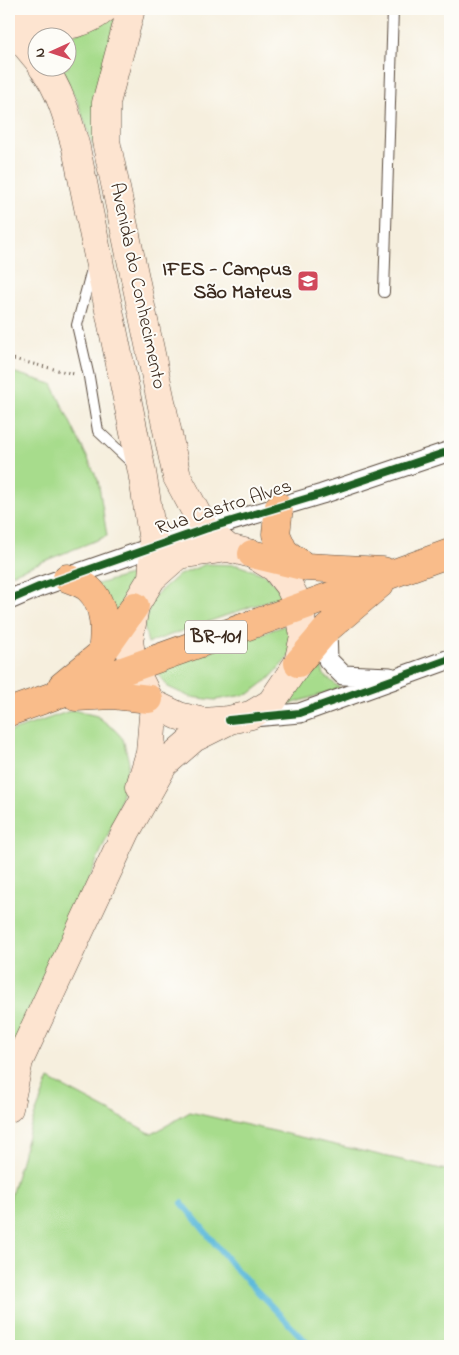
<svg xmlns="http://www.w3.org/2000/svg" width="459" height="1355" font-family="'Indie Flower',sans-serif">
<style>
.green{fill:#a7dc8c;stroke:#718355}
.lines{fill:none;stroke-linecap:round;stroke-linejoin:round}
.stream{stroke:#5cb9db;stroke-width:6}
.service-casing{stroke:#57483b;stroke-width:12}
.minor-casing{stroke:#57483b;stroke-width:21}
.secondary-casing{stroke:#57483b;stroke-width:29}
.trunk-casing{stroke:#57483b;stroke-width:29}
.path{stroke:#57483b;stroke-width:3;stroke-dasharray:1 4;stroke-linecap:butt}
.service{stroke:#fff;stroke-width:10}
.minor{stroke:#fff;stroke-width:19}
.secondary{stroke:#fde4d0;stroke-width:28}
.trunk{stroke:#f9bc8a;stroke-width:28}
.cycleway-casing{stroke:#fdfcf7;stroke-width:11}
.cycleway{stroke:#1b5e20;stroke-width:8}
.labels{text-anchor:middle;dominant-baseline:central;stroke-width:4;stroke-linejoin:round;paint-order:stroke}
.shield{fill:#fdfcf7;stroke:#75695f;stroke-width:1}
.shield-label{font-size:19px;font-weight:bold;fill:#3b2a1e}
.poi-label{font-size:20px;font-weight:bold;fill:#3b2a1e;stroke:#fdfcf7;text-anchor:end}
.street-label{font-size:20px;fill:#3b2a1e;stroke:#fdfcf7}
</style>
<rect width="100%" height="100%" fill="#fdfcf7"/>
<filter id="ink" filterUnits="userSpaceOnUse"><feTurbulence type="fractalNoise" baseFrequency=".02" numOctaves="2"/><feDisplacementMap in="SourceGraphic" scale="10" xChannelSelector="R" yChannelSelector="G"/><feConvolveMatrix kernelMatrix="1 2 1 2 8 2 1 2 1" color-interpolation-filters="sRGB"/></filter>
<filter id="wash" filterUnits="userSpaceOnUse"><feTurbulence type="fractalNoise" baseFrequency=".0096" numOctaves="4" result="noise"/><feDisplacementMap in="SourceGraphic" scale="20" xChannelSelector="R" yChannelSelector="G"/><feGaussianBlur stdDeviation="1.12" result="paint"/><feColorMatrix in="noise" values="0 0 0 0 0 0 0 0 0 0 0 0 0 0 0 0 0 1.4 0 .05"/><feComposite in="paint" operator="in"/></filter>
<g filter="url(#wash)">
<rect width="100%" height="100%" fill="#f6efde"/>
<!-- green -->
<path class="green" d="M117 9 94 149 77 100 56 68H68V38Z
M9 371 52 384 98 480 107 536 9 575Z
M206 564 237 565 266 575 284 595 148 643 144 626 152 598 177 576Z
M144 571 115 613 94 585Z
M292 623 291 654 271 677 249 694 215 700 190 697 168 687 156 671Z
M318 655 324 675 340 688 279 708 302 683Z
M73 710 97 716 115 730 123 739 129 762 117 814 9 1063V732Z
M49 1079 152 1134 190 1112 450 1171V1346H9V1203L31 1125Z"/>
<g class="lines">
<!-- stream -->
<path class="stream" d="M182 1203 234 1267 310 1346"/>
</g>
</g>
<g filter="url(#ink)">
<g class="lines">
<!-- service casing -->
<g class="service-casing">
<path id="service" d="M92 269 77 325 89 377 98 431 134 465
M384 292 393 9"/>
</g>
<!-- minor casing -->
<g class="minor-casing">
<path id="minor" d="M9 600 39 587 205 529 322 494 450 451
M327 629 328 660 343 675 390 677
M253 717 300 713 450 659"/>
</g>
<!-- secondary casing -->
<g class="secondary-casing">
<path id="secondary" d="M131 9 106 103V141L177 477 205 529 228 548
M9 23C42 26 77 32 104 9
M9 25 38 60
M43 68C60 88 69 123 76 148L142 472 154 547 152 578
M228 548 252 554 275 568 289 586 299 606 304 636 298 663 271 703 251 715 229 720 204 722 179 716 154 704 149 699 133 667 129 641 135 606 152 578 178 555Z
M140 786 150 753 154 704
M9 1108 19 1061 126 832 164 764 194 738 226 722"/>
</g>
<!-- trunk casing -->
<g class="trunk-casing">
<path id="trunk" d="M279 507 276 534 284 552 304 566
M252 554 306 567 383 571
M67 578C74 581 84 584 89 589 106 605 105 631 102 653
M298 663 327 629 380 584
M62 686 102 653 135 606
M76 697 113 695 149 699
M9 712 450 553"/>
</g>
<!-- path -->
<path class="path" d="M9 358 74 374"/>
<!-- service -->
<use href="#service" class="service"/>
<!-- minor -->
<use href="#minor" class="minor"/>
<!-- secondary -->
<use href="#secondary" class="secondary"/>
<!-- trunk -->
<use href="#trunk" class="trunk"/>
<!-- cycleway casing -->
<g class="cycleway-casing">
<path id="cycleway" d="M9 600 39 587 205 529 322 494 450 451
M229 720 300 713 450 659"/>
</g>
<!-- cycleway -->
<use href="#cycleway" class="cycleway"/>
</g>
</g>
<!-- icons -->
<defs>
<g id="university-square" transform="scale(1.125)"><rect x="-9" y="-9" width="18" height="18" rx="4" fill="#d1495b" stroke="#fdfcf7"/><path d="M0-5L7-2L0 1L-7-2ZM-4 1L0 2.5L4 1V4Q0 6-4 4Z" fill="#fff"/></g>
</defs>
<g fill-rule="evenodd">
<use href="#university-square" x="308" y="281"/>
</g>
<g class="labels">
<!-- shield labels -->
<rect class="shield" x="185" y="620.5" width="62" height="33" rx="4"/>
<g class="shield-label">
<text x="216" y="637">BR-101</text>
</g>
<!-- poi labels -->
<g class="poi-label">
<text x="292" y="270">IFES - Campus<tspan x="292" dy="23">São Mateus</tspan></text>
</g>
<!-- street labels -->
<g class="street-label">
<text transform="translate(137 286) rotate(78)">Avenida do Conhecimento</text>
<text transform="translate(224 508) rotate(-18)">Rua Castro Alves</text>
</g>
</g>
<!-- margin -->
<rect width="459" height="1355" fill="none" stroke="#fdfcf7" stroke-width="30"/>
<!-- north arrow -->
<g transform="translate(52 52) rotate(267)"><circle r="24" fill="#fdfcf7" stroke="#afa8a0"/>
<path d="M0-4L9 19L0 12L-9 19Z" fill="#d1495b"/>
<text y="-8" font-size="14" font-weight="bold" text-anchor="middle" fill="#3b2a1e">N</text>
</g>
</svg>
